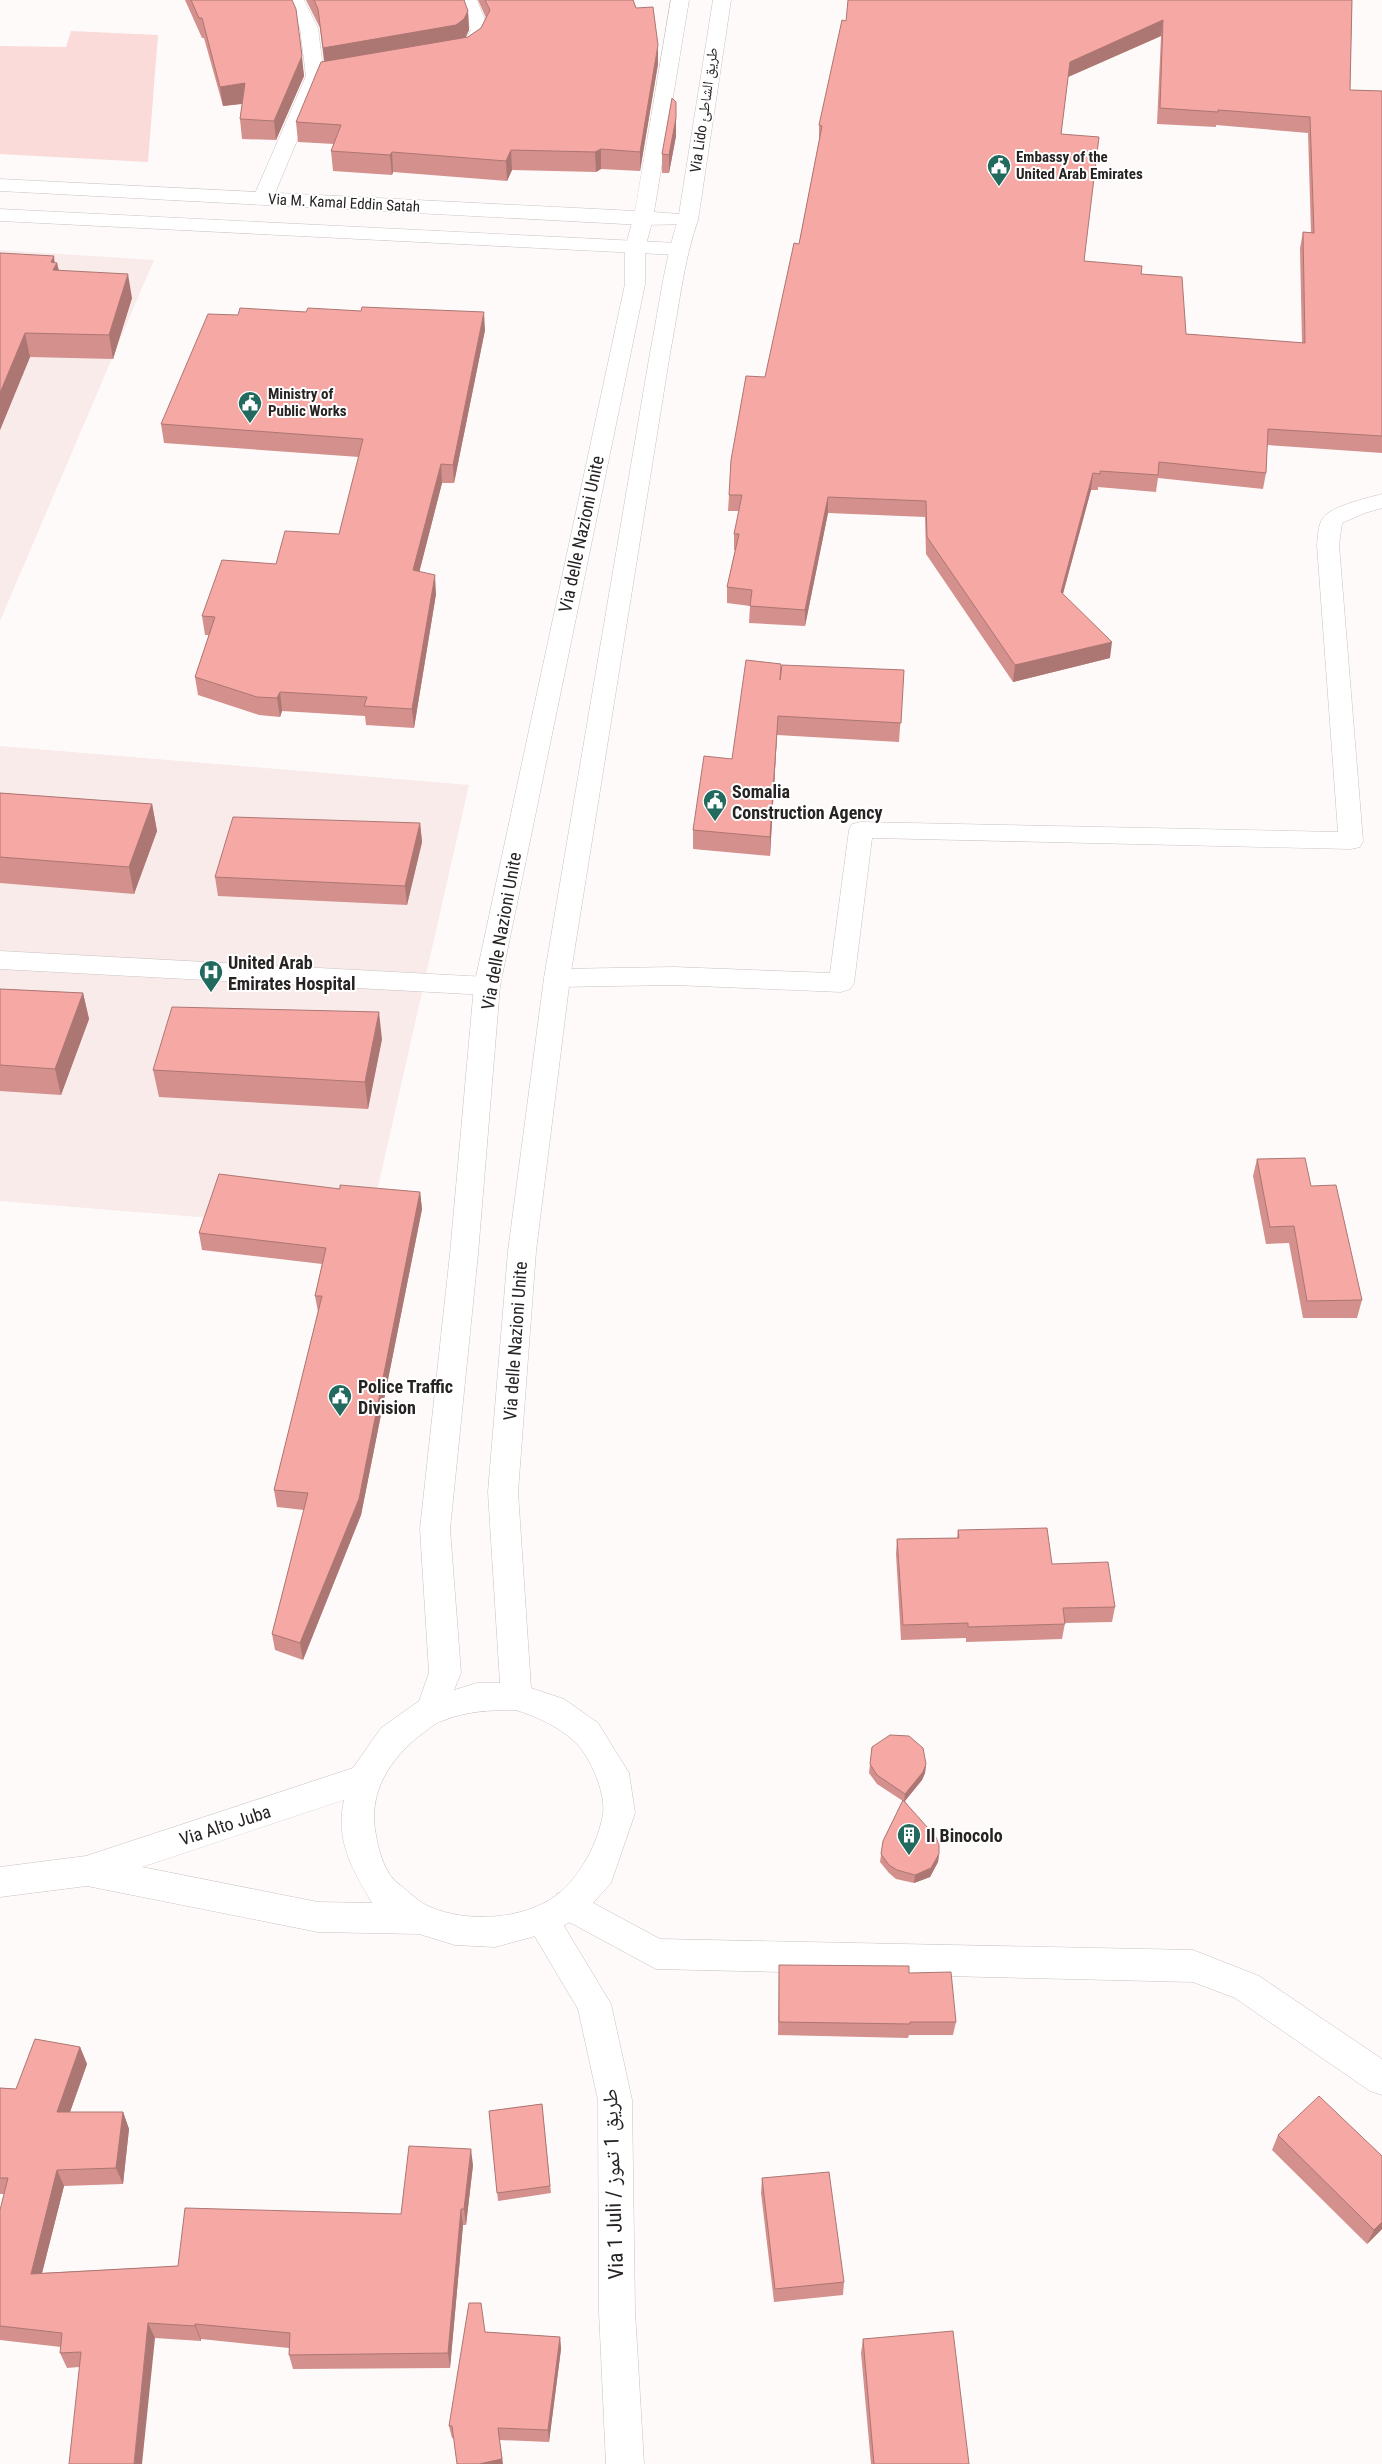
<svg xmlns="http://www.w3.org/2000/svg" width="1382" height="2464" font-family="'Roboto Condensed','Noto Naskh Arabic',sans-serif">
<style>
.built{fill:#f9ebea}
.green{fill:#fadbd9}
.lines{fill:none;stroke-linecap:round;stroke-linejoin:round}
.service-casing{stroke:#c9c1c1;stroke-width:1}
.minor-casing{stroke:#c9c1c1;stroke-width:1}
.tertiary-casing{stroke:#c9c1c1;stroke-width:1}
.secondary-casing{stroke:#c9c1c1;stroke-width:1}
.service{fill:#fff;fill-rule:evenodd}
.minor{fill:#fff;fill-rule:evenodd}
.tertiary{fill:#fff;fill-rule:evenodd}
.secondary{fill:#fff;fill-rule:evenodd}
.wall{fill:#d3908d;fill-rule:evenodd}
.shaded-wall{fill:#ac7673}
.building{fill:#f5a8a4;stroke:#ac7673;fill-rule:evenodd}
.labels{text-anchor:middle;dominant-baseline:central;stroke-width:4;stroke-linejoin:round;paint-order:stroke}
.far-street-label{font-size:15px;fill:#262322;stroke:#fff}
.far-poi-label{font-size:15px;font-weight:bold;fill:#262322;stroke:#fff;text-anchor:start}
.street-label{font-size:18px;fill:#262322;stroke:#fff}
.poi-label{font-size:18px;font-weight:bold;fill:#262322;stroke:#fff;text-anchor:start}
.near-street-label{font-size:21px;fill:#262322;stroke:#fff}
</style>
<rect width="100%" height="100%" fill="#fffafa"/>
<!-- built -->
<path class="built" d="M0 250 154 260 0 621Z
M0 746 469 785 368 1231 0 1201Z"/>
<!-- green -->
<path class="green" d="M71 31 158 35 148 162 0 154V46L66 47Z"/>
<g class="lines">
<!-- service casing -->
<g class="service-casing">
<path id="service" d="M1382 494V508L1365 513 1342 523 1339 545 1363 841 1360 847 1351 849 872 838 854 983 850 989 841 992 674 985 557 987 548 984 544 978 548 972 557 969 674 967 830 973 849 830 852 824 861 822 1338 832 1317 545C1318 537 1318 524 1323 518 1331 506 1368 498 1382 494Z
M0 951 487 977 496 980 500 986 496 992 487 995 0 969Z"/>
</g>
<!-- minor casing -->
<g class="minor-casing">
<path id="minor" d="M286 0H304L318 28 324 76 273 198 270 202H256L253 198 306 76 300 28Z
M459 0H477L489 30C482 46 467 61 448 56L445 52C452 42 464 46 471 30Z
M569 1890 660 1939 1193 1950 1259 1976 1382 2059V2095L1370 2091 1235 1998 1193 1982 656 1969 558 1916 611 2004 632 2100 635 2311 644 2464H606L599 2311 598 2100 578 2009 525 1920 530 1909 542 1905 554 1909 556 1914 553 1905 557 1894Z"/>
</g>
<!-- tertiary casing -->
<g class="tertiary-casing">
<path id="tertiary" d="M643 213 650 215 653 219 645 248V284L500 986 478 1254 450 1529 461 1673 454 1690 477 1683H500L488 1492 508 1251 544 978 650 353C659 309 664 262 678 220L681 216H695L698 220C683 262 679 309 670 353L570 978 536 1251 518 1492 531 1688 564 1699 598 1723 629 1773 635 1813 611 1883 581 1916 554 1931 495 1947 455 1945 419 1934 318 1932 87 1886 0 1897V1867L86 1856 353 1768 381 1728 419 1701 429 1673 420 1529 450 1254 474 986 625 284V248L633 219 636 215ZM516 1710C537 1717 558 1726 575 1742 590 1756 606 1793 603 1814 598 1843 580 1877 557 1895 523 1920 468 1923 430 1907 420 1903 409 1892 400 1885 385 1875 379 1852 376 1835 367 1793 390 1758 423 1733 429 1729 435 1723 442 1721 466 1711 490 1710 516 1710ZM344 1800C335 1841 352 1868 372 1903L318 1902 142 1867Z"/>
</g>
<!-- secondary casing -->
<g class="secondary-casing">
<path id="secondary" d="M671 0H689L654 212 679 214 713 0H731L698 220 695 224 643 225 0 191V179L635 211Z
M0 209 678 243 685 245 688 249 685 253 678 255 0 221Z"/>
</g>
<!-- service -->
<use href="#service" class="service"/>
<!-- minor -->
<use href="#minor" class="minor"/>
<!-- tertiary -->
<use href="#tertiary" class="tertiary"/>
<!-- secondary -->
<use href="#secondary" class="secondary"/>
</g>
<!-- wall -->
<path class="wall" d="M185 0H292L304 76 276 140 242 139 240 119 242 104 223 106 204 38H202Z
M306 0H464L468 11 469 30 466 37H468L481 28 486 18 478 0H633L658 64 640 171 601 169 596 172 512 170 507 181 393 172 392 175 333 171 331 151 334 144 298 142 296 122 324 62 320 28Z
M1352 0 1350 90 1382 91V453L1267 445 1266 473 1263 489 1158 478 1156 492 1098 487V490H1091L1063 594 1110 658 1013 682 926 554 925 517 828 513 805 626 749 623 750 606 727 603V587L735 550H734V534L739 511H728L729 495 765 377 799 244 819 141V125L846 21ZM1161 36 1157 124 1216 127V125L1308 133 1311 233 1303 232 1300 248 1302 343 1186 334 1141 274 1084 261 1061 134 1068 77Z
M676 120V136L669 173H662V154Z
M0 253 57 263 59 271 132 298 113 359 30 357 0 430Z
M485 330 454 483H442L419 572 436 594 414 728 366 725 365 716 282 711 280 717 259 715 198 695 195 677 209 635H205L202 616 276 564 339 534 359 457 164 443 161 424Z
M904 670 899 742 777 735 770 856 693 849V830L732 759 781 675Z
M0 793 152 804 157 831 134 894 0 883Z
M420 823 422 842 407 905 218 896 215 877Z
M0 989 83 993 89 1019 61 1095 0 1091Z
M382 1039 368 1109 159 1097 153 1070Z
M1257 1159 1311 1186 1362 1300 1357 1318H1303L1289 1243 1266 1244 1253 1176Z
M340 1189 420 1192 422 1209 361 1515 303 1660 275 1650 272 1634 304 1510 277 1507 274 1490 318 1312 315 1296 322 1264 202 1250 199 1233Z
M958 1530 1052 1564 1115 1607 1112 1622 1065 1623 1062 1639 966 1642V1638L901 1640 896 1554 897 1539 957 1538Z
M872 1747 926 1764 925 1773 922 1780 905 1801 939 1854 938 1862 930 1877 914 1883 896 1879 889 1873 880 1862 883 1841 903 1801 877 1784 869 1773Z
M779 1965 909 1973 956 2022 953 2035H909L908 2038 778 2035Z
M80 2047 87 2064 70 2112H123L129 2129 123 2184 64 2186 42 2273 178 2266 401 2214 473 2165 466 2225H463L450 2368 293 2369 289 2355V2348L201 2339V2341L155 2338 79 2367 67 2368 60 2353 61 2347 0 2340V2211L4 2194H0V2088L16 2089Z
M542 2104 551 2193 498 2201 489 2111Z
M1278 2135 1382 2229 1367 2244 1272 2150Z
M762 2178 844 2282 843 2295 774 2302 761 2193Z
M485 2332 560 2337 561 2349 549 2442 452 2438 449 2426Z
M863 2339 969 2464H871L861 2353Z"/>
<!-- shaded-wall -->
<path class="shaded-wall" d="M468 11 469 30 465 38 325 67 323 48Z
M1163 20 1161 36 1068 77 1070 62Z
M658 45V64L640 171V152Z
M302 56 304 76 276 140 274 121Z
M245 83 248 103 223 106 220 87Z
M676 102V136L669 173V155Z
M601 149V169L596 172 595 152Z
M511 150 512 170 507 181 506 161Z
M392 152 393 172 392 175 390 155Z
M54 256 55 266 57 263 62 286 58 294 51 262Z
M128 274 132 298 113 359 109 335Z
M484 312 485 330 454 483 453 465Z
M25 333 30 357 0 430V393Z
M441 464 442 483 415 589 413 570Z
M1093 473 1091 490 1059 608 1061 592Z
M828 497V513L805 626V610Z
M435 575 436 594 414 728 412 709Z
M1112 642 1110 658 1013 682 1015 665Z
M280 692 282 711 280 717 277 698Z
M778 716 777 735 770 856V837Z
M152 804 157 831 134 894 129 867Z
M420 823 422 842 407 905 405 886Z
M83 993 89 1019 61 1095 55 1069Z
M379 1012 382 1039 368 1109 365 1082Z
M420 1192 422 1209 361 1515 303 1660 300 1643Z
M926 1764 925 1773 922 1780 904 1802 905 1794Z
M939 1854 938 1862 930 1877 914 1883 915 1875Z
M80 2047 87 2064 64 2129 57 2112Z
M123 2112 129 2129 123 2184 116 2168Z
M471 2149 473 2165 466 2225 464 2209Z
M57 2170 64 2186 38 2289 31 2274Z
M461 2209 463 2225 450 2368 448 2353Z
M1382 2222V2229L1367 2244 1374 2230Z
M148 2323 155 2338 142 2464H134Z
M195 2324 201 2339V2341L195 2326Z
M560 2337 561 2349 549 2442 548 2430Z
M498 2428 503 2464H479Z"/>
<!-- building -->
<path class="building" d="M191 0H292L296 9 302 56 274 121 240 119 245 83 220 87 202 18H199Z
M314 0H464L468 11 464 19 456 25 323 48 318 9Z
M485 0H633L636 8 653 7 658 45 640 152 601 149 595 152 511 150 506 161 392 152 390 155 331 151 341 125 296 122 321 62 468 37 481 28 490 10Z
M848 0H1352L1350 90 1382 91V436L1268 429 1266 473 1159 462 1158 475 1100 471V474L1093 473 1061 592 1112 642 1015 665 927 537 926 501 828 497 805 610 750 606 752 590 727 587 739 534H734L742 495H729L731 460 746 376 765 377 794 243 799 244 822 126 819 125 842 20 846 21ZM1163 20 1160 108 1218 112V110L1310 117 1314 233 1303 232 1305 343 1186 334 1182 277 1141 274 1142 266 1084 261 1099 137 1061 134 1070 62Z
M672 98 676 102V118L669 155 662 154Z
M0 253 54 256 51 262 57 263 53 270 128 274 109 335 25 333 0 393Z
M362 307 484 312 453 465 441 464 413 570 435 575 412 709 364 706 367 697 280 692 277 698 257 697 195 677 215 617 202 616 222 560 276 564 285 531 339 534 363 439 161 424 208 314 238 315 240 308 306 312 308 308 361 311Z
M746 660 781 664 780 680 782 665 904 670 901 723 778 716 770 837 693 830 704 756 732 759Z
M0 793 152 804 129 867 0 857Z
M233 817 420 823 405 886 215 877Z
M0 989 83 993 55 1069 0 1065Z
M172 1007 379 1012 365 1082 153 1070Z
M1305 1158 1311 1186 1336 1185 1362 1300 1307 1301 1294 1226 1270 1227 1257 1159Z
M219 1174 340 1189V1185L420 1192 359 1499 300 1643 272 1634 308 1493 274 1490 322 1296H315L326 1248 199 1233Z
M1047 1528 1052 1564 1108 1562 1115 1607 1063 1608 1065 1624 968 1627V1623L903 1625 897 1539 959 1538 958 1530Z
M890 1735 909 1736 923 1748 926 1764 923 1772 905 1794 877 1775 870 1764 872 1747Z
M903 1800 936 1837 939 1845V1854L931 1868 915 1875 897 1870 889 1865 881 1854 883 1841Z
M779 1965 909 1966V1973L951 1972 956 2022H910V2024L779 2022Z
M35 2039 80 2047 57 2112H123L116 2168 57 2170 31 2274 178 2266 185 2208 401 2214 409 2146 471 2149 464 2209H461L448 2353 289 2355 290 2333 195 2324V2326L148 2323 134 2464H69L81 2352 60 2353 62 2333 0 2326V2210L8 2178H0V2088L16 2089Z
M1319 2096 1382 2156V2222L1374 2230 1278 2135Z
M542 2104 550 2186 497 2193 489 2111Z
M829 2172 844 2282 775 2289 762 2178Z
M469 2303H481L485 2332 560 2337 548 2430 498 2428 502 2459 479 2464H457L452 2426H449Z
M953 2331 969 2464H874L863 2339Z"/>
<!-- icons -->
<defs>
<g id="civic-pin" transform="scale(1.25)"><path d="M0 17L-7.5 6A9.5 9.5 0 1 1 7.5 6Z" fill="#22695e" stroke="#fff"/><path d="M-.6-6.5H3V-4.5H.6V-3L4-1V1h2V6H-6V1h2V-1L-.6-3ZM-1.2 2.5V6h2.4V2.5Z" fill="#fff"/></g>
<g id="hospital-pin" transform="scale(1.25)"><path d="M0 17L-7.5 6A9.5 9.5 0 1 1 7.5 6Z" fill="#22695e" stroke="#fff"/><path d="M-5-5h3v3.5h4V-5h3V5h-3V1.5h-4V5h-3Z" fill="#fff"/></g>
<g id="building-pin" transform="scale(1.25)"><path d="M0 17L-7.5 6A9.5 9.5 0 1 1 7.5 6Z" fill="#22695e" stroke="#fff"/><path d="M-4-6H4V6H1V3H-1V6H-4ZM-2.5-4.3h1.7v1.8h-1.7ZM.8-4.3h1.7v1.8H.8ZM-2.5-1h1.7V.8h-1.7ZM.8-1h1.7V.8H.8Z" fill="#fff"/></g>
</defs>
<g fill-rule="evenodd">
<use href="#civic-pin" x="999" y="166"/>
<use href="#civic-pin" x="250" y="403"/>
<use href="#civic-pin" x="715" y="801"/>
<use href="#hospital-pin" x="211" y="972"/>
<use href="#civic-pin" x="340" y="1396"/>
<use href="#building-pin" x="909" y="1835"/>
</g>
<g class="labels">
<!-- far-street labels -->
<g class="far-street-label">
<text transform="translate(704 110) rotate(-82)">Via Lido طريق الشاطئ</text>
<text transform="translate(344 203) rotate(3)">Via M. Kamal Eddin Satah</text>
</g>
<!-- far-poi labels -->
<g class="far-poi-label">
<text x="1016" y="157">Embassy of the<tspan x="1016" dy="17">United Arab Emirates</tspan></text>
<text x="268" y="394">Ministry of<tspan x="268" dy="17">Public Works</tspan></text>
</g>
<!-- street labels -->
<g class="street-label">
<text transform="translate(581 534) rotate(-78)">Via delle Nazioni Unite</text>
<text transform="translate(501 931) rotate(-80)">Via delle Nazioni Unite</text>
<text transform="translate(515 1341) rotate(-86)">Via delle Nazioni Unite</text>
<text transform="translate(225 1825) rotate(-18)">Via Alto Juba</text>
</g>
<!-- poi labels -->
<g class="poi-label">
<text x="732" y="791">Somalia<tspan x="732" dy="21">Construction Agency</tspan></text>
<text x="228" y="962">United Arab<tspan x="228" dy="21">Emirates Hospital</tspan></text>
<text x="358" y="1386">Police Traffic<tspan x="358" dy="21">Division</tspan></text>
<text x="926" y="1835">Il Binocolo</text>
</g>
<!-- near-street labels -->
<g class="near-street-label">
<text transform="translate(613 2184) rotate(-92)">Via 1 Juli / طريق 1 تموز</text>
</g>
</g>
</svg>
